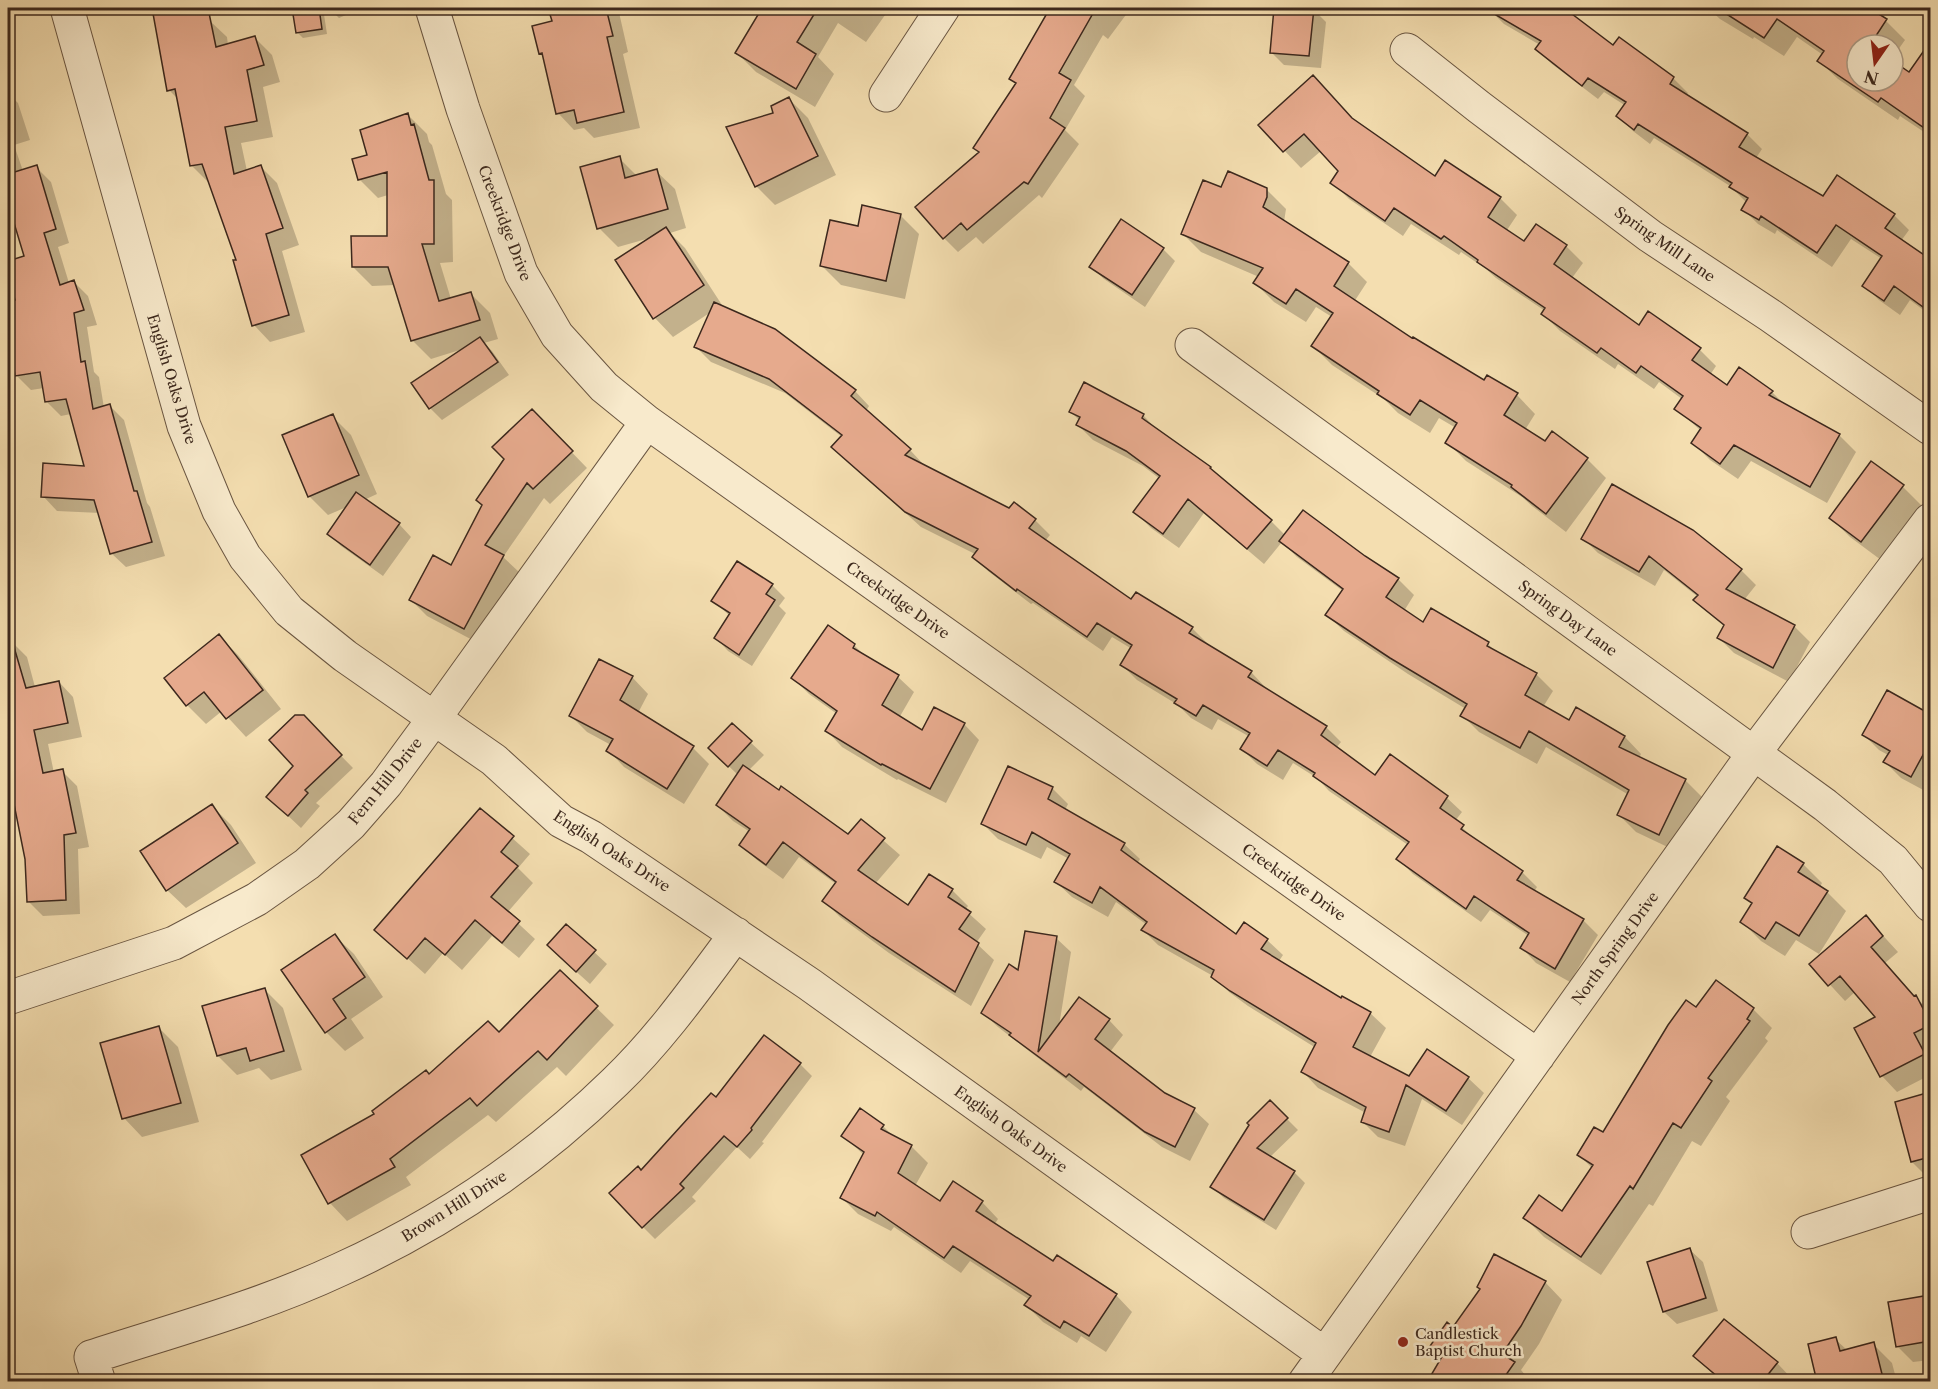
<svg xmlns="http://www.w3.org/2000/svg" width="1938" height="1389" font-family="'Libre Caslon Text',serif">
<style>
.shadow{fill:#0003}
.building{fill:#e6aa8d;stroke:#3c281d;stroke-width:1.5}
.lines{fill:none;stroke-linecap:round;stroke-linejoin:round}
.minor-casing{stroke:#6a5642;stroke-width:35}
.minor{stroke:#f8eacc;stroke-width:33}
.poi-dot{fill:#8f2418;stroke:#f8eacc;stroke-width:2}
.labels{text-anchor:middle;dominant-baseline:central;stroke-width:5;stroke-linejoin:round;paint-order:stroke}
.street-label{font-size:15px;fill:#3c281d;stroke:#f8eacc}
.poi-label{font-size:15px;fill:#3c281d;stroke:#f8eacc;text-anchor:start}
</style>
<rect width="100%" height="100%" fill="#f4deb0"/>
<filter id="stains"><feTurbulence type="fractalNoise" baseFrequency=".00333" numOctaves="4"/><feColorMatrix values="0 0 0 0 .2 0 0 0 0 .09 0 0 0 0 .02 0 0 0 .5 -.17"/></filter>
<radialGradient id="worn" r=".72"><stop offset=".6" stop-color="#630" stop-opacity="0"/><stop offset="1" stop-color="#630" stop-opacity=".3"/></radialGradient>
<!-- shadow -->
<path class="shadow" d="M153 8H198L203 22 210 21 227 37 228 45 255 38 272 55 280 82 263 87 273 137 241 143 247 171 260 166 277 183 299 245 282 251 305 332 270 342 254 325 238 261 210 182H208L191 165 178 99 169 90Z
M294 8H323L327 34 303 38 297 32Z
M329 8H362L339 18Z
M550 8H618L628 52 623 54 640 128 594 138 584 128 574 130 558 113 544 57 540 53 553 22Z
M764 8H890L866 42 838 23 818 57 834 74 815 107 756 72 737 53Z
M1052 8H1131L1108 39 1103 35 1074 85 1085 96 1065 130 1079 144 1042 198 1039 195 983 244 976 237 958 252 944 238 980 153 975 148 1017 85 1010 79Z
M1275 8 1313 9 1326 22 1321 68 1284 65 1271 52Z
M1490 8H1561L1613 47 1620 39 1673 78 1688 93 1686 96 1747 134 1762 149 1756 158 1823 198 1894 215 1909 230 1901 241 1930 261V315L1910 300 1900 315 1879 300 1864 285 1882 259 1851 239 1832 267 1777 230 1775 234 1758 224 1743 209 1747 203 1730 186 1654 138 1650 144 1633 131 1618 116 1626 106 1604 92 1598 99 1552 64 1537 49 1540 45 1504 24 1489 9Z
M1708 8H1867L1886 21 1905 40 1893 57V45H1857V81H1893V63L1910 74 1925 52 1930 56V136L1900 116 1898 120 1838 79 1819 61 1823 55 1797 37 1784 56 1754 37 1753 39 1720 19Z
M8 93 18 103 30 140 14 145 23 171 36 167 51 182 69 243 58 247 69 283 74 282 88 296 97 325 87 327 94 372 99 377 104 408 110 406 124 420 147 503 150 507 165 556 126 567 111 553 100 513 57 511 43 496 86 467 71 414 61 416 47 402 44 388 31 390 16 375 11 340 8 337V304L17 301 8 271V263L26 258 8 198Z
M789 99 808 118 836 175 775 205 756 186 775 114Z
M408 115 427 134 429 142 432 145 446 194 452 200 453 262 440 263 451 299 471 294 490 313 498 339 484 343 492 351 509 375 442 420 430 408 463 349 431 359 412 340 395 285 372 286 353 267 389 237 388 195 378 198 359 179 369 156Z
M1356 123 1435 178 1500 198 1517 215 1507 230 1525 243 1566 246 1583 263 1572 278 1639 327 1700 350 1716 366 1710 375 1727 387 1772 392 1786 406 1839 435 1856 452 1827 503 1751 461 1738 479 1710 460 1693 443 1701 431 1676 408 1682 399 1659 382 1654 389 1618 364 1615 369 1560 331 1543 314 1545 311 1496 278 1486 269 1461 252 1459 255 1411 224 1403 236 1349 199 1332 182 1340 171 1321 151 1301 168 1260 125Z
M619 158 637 176 656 171 675 189 686 228 670 233 685 248 722 305 720 306 855 391 869 406 866 411 910 450 924 465 923 466 1010 510 1035 520 1050 535 1045 541 1132 602 1192 628 1207 643 1206 645 1251 672 1265 687 1264 689 1326 727 1341 742 1336 748 1376 777 1447 798 1462 812 1455 821 1477 841 1522 872 1537 887 1534 892 1583 920 1598 935 1570 982 1536 963 1522 948 1529 936 1490 910 1481 922 1413 874 1398 859 1408 845 1329 791 1317 778 1293 763 1283 780 1257 764 1242 749 1250 737 1218 719 1212 730 1191 718 1178 705 1137 680 1122 665 1132 649 1112 637 1103 651 1033 603 1031 604 988 571 974 556 975 554 921 527 848 461 842 437 785 393 711 362 696 347 711 312 673 337 655 318 650 238 618 247 599 228Z
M1221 189 1267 190 1286 209 1284 222 1348 263 1367 282 1354 302 1412 340 1484 382 1517 395 1535 414 1525 430 1545 443 1553 433 1587 459 1606 478 1566 532 1532 506 1522 497 1466 461 1447 442 1456 428 1439 418 1430 433 1398 413 1384 399 1332 365 1313 346 1332 317 1316 307 1306 322 1274 302 1255 283 1259 277 1201 252 1182 233Z
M900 215 919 234 905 299 841 285 822 266 859 228Z
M1163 249 1175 261 1145 307 1104 279 1091 267Z
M532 411 587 468 550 504 544 498 503 557 519 572 480 644 427 616 411 600 451 567Z
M1071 412 1143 415 1158 431 1225 483 1271 521 1285 535 1364 557 1398 579 1414 595 1404 611 1423 624 1488 644 1497 653 1536 674 1553 691 1543 707 1569 722 1577 709 1625 737 1641 754 1639 758 1685 780 1702 797 1676 851 1636 832 1619 815 1629 795 1546 747 1537 764 1479 732 1462 715 1466 709 1408 674 1344 631 1327 615 1343 591 1297 557 1282 542 1264 564 1204 513 1179 548 1151 528 1135 512 1160 479 1143 466 1093 440 1078 425 1080 421Z
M332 416 351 435 377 494 364 500 399 524 411 537 383 576 341 546 329 534 349 506 328 515 309 496Z
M1871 463 1903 487 1922 506 1881 560 1850 537 1831 518Z
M1583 538 1741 570 1756 585 1744 600 1795 627 1810 642 1789 682 1734 653 1719 638 1725 626 1695 600 1698 597 1664 570 1655 586 1598 553Z
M772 585 785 598 779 606 786 613 752 666 728 651 716 638 730 616 713 601Z
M219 636 238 655 281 709 246 737 222 711 206 724 187 705 166 678Z
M12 642 27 657 35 687 59 682 73 697 82 737 48 744 54 773 62 771 77 786 89 847 78 849 80 914 43 916 28 901 27 859 11 784 8 781V643Z
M854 645 867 658 898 677 914 692 899 718 922 732 964 724 979 740 946 803 898 779 897 780 842 747 827 731 837 714 809 694 793 678Z
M632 677 648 694 638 713 693 748 709 764 684 804 624 767 608 750 611 745 587 732 571 716Z
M1887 692 1930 716V786L1927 792 1901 778 1885 762 1888 755 1879 750 1863 734Z
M303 717 353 768 316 803 320 806 301 828 268 797 295 766Z
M732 725 764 755 748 771 848 836 861 821 900 855 875 884 908 908 929 876 952 890 968 906 965 910 986 929 976 943 994 960 971 1006 889 953 840 917 824 901 836 884 799 857 783 879 757 860 741 845 750 832 733 821 717 805 738 775 710 748Z
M1052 788 1068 804 1065 810 1124 844 1140 859 1137 864 1236 936 1267 940 1283 955 1279 961 1341 1000 1370 1013 1386 1028 1370 1057 1410 1078H1468L1484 1093 1462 1125 1422 1099 1405 1146 1378 1137 1363 1122 1366 1113 1318 1088 1303 1072 1316 1048 1248 1006 1229 992 1213 976 1158 945 1143 930 1147 925 1116 902 1108 917 1072 897 1056 882 1069 859 1047 847 1041 859 998 839 982 823Z
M212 806 231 825 256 863 186 908 167 890Z
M481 810 530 854 518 868 533 883 507 913 535 939 519 958 492 936 462 970 443 953 425 974 376 930Z
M1778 848 1803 864 1822 883 1820 887 1827 892 1846 911 1819 954 1796 940 1785 956 1761 941 1742 922 1753 904 1746 898Z
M1866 917 1898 952 1885 963 1915 997 1930 1011V1048L1928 1049 1930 1053V1075L1897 1092 1882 1076 1877 1017 1855 992 1845 1001 1811 964Z
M566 926 607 964 590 984 561 958Z
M335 936 354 954 383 997 351 1019 364 1038 345 1051 326 1032 283 971Z
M1056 938 1071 952 1059 1026 1109 1020 1123 1035 1110 1052 1164 1094 1194 1110 1209 1124 1190 1161 1162 1147 1084 1087 1081 1091 998 1027 983 1013 1019 973Z
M560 972 614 1025 566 1076 557 1067 496 1122 488 1115 406 1177 411 1185 347 1221 330 1203 377 1115 429 1076 500 1034Z
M264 989 283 1008 302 1070 271 1080 259 1068 237 1075 218 1056 204 1007Z
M1696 1009H1753L1772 1028 1765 1038 1768 1041 1726 1097 1730 1101 1701 1146 1692 1141 1653 1206 1649 1204 1601 1275 1544 1237 1525 1218 1563 1213 1593 1169 1579 1155 1603 1134Z
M159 1028 178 1047 199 1122 142 1137 124 1118Z
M800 1064 812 1076 762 1142 764 1143 750 1159 737 1147 692 1197 696 1201 655 1239 643 1227 642 1172 716 1100Z
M1930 1094V1180L1912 1162 1896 1103Z
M1270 1102 1298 1130 1270 1157 1294 1172 1305 1183 1276 1230 1224 1198 1212 1187Z
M883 1126 894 1137 911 1146 928 1163 915 1186 941 1203 982 1202 998 1219 994 1225 1054 1263 1116 1295 1132 1312 1106 1352 1081 1336 1077 1343 1043 1322 1026 1305 1030 1300 970 1261 961 1273 894 1227 891 1231 858 1214 842 1198 864 1155 843 1136Z
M1690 1250 1703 1262 1718 1311 1677 1324 1664 1312 1649 1263Z
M1545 1282 1562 1300 1539 1344 1521 1370 1531 1382H1428L1443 1358 1432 1346 1454 1329Z
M1930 1296V1360L1913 1362 1897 1346 1890 1303Z
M1724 1321 1777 1363 1795 1382H1722L1714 1375 1695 1356Z
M1835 1339 1847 1350 1873 1344 1892 1363 1897 1382H1819Z"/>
<!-- building -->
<path class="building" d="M152 8H208L216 47 255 36 264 65 247 70 257 121 225 127 234 174 261 165 283 228 266 234 289 315 252 326 233 260H236L202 164 190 166 175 89 167 91Z
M292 8H319L322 29 296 33Z
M548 8H606L613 36 607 37 624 112 577 123 574 110 556 114 542 53 539 54 532 26 552 21Z
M762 8H818L797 42 816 54 796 89 735 53Z
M1050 8H1096L1059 73 1071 80 1050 118 1065 128 1028 184 1024 182 967 230 961 223 943 239 915 207 979 152 973 148 1016 83 1009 79Z
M1274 8H1314L1309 56 1270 53Z
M1484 8H1564L1613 45 1619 37 1674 77 1670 84 1748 133 1739 147 1823 196 1837 175 1895 214 1885 228 1930 259V312L1894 286 1884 301 1862 286 1882 256 1836 225 1817 253 1761 216 1759 220 1741 210 1748 198 1729 187 1732 183 1638 124 1634 130 1616 116 1626 102 1588 78 1582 86 1535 49 1541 41Z
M1717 8H1869L1887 19 1870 45H1857V81H1893V61L1909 72 1930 42V132L1881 98 1878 102 1817 61 1824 51 1777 19 1764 38Z
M1313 75 1352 118 1435 176 1445 160 1501 197 1488 217 1524 241 1536 224 1567 245 1554 264 1639 325 1648 311 1701 348 1692 360 1727 385 1739 367 1773 391 1769 395 1840 434 1810 487 1734 445 1720 464 1691 443 1701 428 1674 409 1683 396 1641 366 1636 373 1601 348 1597 353 1541 314 1545 308 1477 262 1478 260 1444 236 1441 239 1394 208 1385 221 1330 183 1338 171 1304 134 1283 152 1258 125Z
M789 97 818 156 755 187 726 127 773 113 771 106Z
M408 113 411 125 414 124 429 180H434V244H422L439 301 471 292 480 320 411 341 388 267H352L351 236H387V172L358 180 352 159 367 155 360 130Z
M620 156 625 178 657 169 668 209 597 229 580 167Z
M37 165 56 229 44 233 60 285 74 280 84 310 74 313 81 362 85 361 93 409 110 404 134 491H137L152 542 110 554 94 500 41 497 43 463 84 466 66 399 45 402 40 372 15 376 8 329V302L15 300 8 276V261L24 256 8 203V174Z
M1228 171 1267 188V197L1263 207 1349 262 1334 286 1412 338 1413 337 1484 380 1487 375 1518 393 1504 415 1545 441 1552 431 1588 458 1546 514 1511 487 1512 485 1445 443 1457 423 1420 400 1410 415 1377 394 1379 391 1311 346 1333 313 1296 289 1286 304 1253 283 1263 268 1181 234 1203 180 1221 187Z
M862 205 901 214 886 281 820 266 830 220 858 226Z
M1121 219 1164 248 1132 295 1089 267Z
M666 227 704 285 653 319 615 260Z
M714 302 775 329 856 390 851 396 911 449 905 455 1009 508 1014 502 1036 519 1029 528 1131 599 1136 592 1193 627 1189 633 1252 671 1248 677 1327 726 1321 735 1375 775 1390 754 1448 796 1440 808 1464 825 1461 829 1523 871 1517 880 1584 919 1555 969 1520 948 1529 933 1474 896 1466 909 1396 859 1409 842 1313 776 1315 773 1278 750 1267 766 1240 749 1250 733 1203 705 1196 716 1174 703 1177 699 1120 665 1132 645 1097 623 1087 637 1017 589 1016 591 972 557 978 549 905 512 831 447 842 435 769 379 694 347Z
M480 337 498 362 429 409 411 383Z
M1084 382 1144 414 1142 418 1211 467 1210 468 1272 520 1247 549 1188 499 1163 534 1133 512 1160 476 1126 451 1076 425 1080 417 1069 412Z
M532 409 573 451 533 489 527 483 485 545 504 555 464 629 409 600 433 555 451 565 482 505 476 500 504 459 492 447Z
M333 414 359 475 308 497 282 435Z
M1871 461 1904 485 1861 542 1829 518Z
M1612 484 1693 530 1742 569 1726 589 1795 625 1773 668 1717 638 1724 625 1693 600 1698 595 1649 556 1639 572 1581 539Z
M356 492 400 523 370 565 327 534Z
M1303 510 1365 556 1399 578 1386 597 1423 622 1431 608 1489 642 1487 646 1537 673 1525 695 1569 720 1576 707 1625 736 1619 747 1686 779 1659 835 1617 815 1629 790 1529 731 1520 748 1460 716 1467 704 1390 658 1325 615 1343 589 1279 541Z
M737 561 773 584 766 594 775 600 739 655 714 638 730 613 711 601Z
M828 625 855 644 853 648 899 675 882 705 922 730 934 707 965 723 930 789 882 764 881 765 825 731 837 711 791 678Z
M219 634 263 690 226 719 204 692 186 706 164 678Z
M14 647 26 688 59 681 68 723 34 730 43 773 63 769 76 833 64 835 66 900 27 902 25 859 8 774V648Z
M599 659 633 676 620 700 694 746 667 789 606 751 613 739 569 716Z
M1887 690 1930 714V742L1911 777 1883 762 1890 751 1862 735Z
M295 715H304L342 755 305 790 308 793 288 816 266 797 293 766 269 740Z
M732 723 752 741 728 767 708 748Z
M743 765 779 790 781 786 848 834 861 819 885 838 858 870 908 905 929 874 953 889 948 897 971 912 959 929 979 943 955 992 872 937 822 901 836 882 783 842 766 865 739 845 750 829 716 805Z
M1008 766 1053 787 1048 799 1125 843 1121 850 1236 934 1244 922 1268 939 1261 949 1341 998 1342 996 1371 1012 1353 1047 1409 1076 1427 1049 1469 1077 1446 1111 1406 1085 1389 1132 1361 1122 1366 1107 1301 1072 1316 1043 1230 991 1211 977 1214 970 1141 930 1147 922 1100 887 1092 903 1054 882 1070 854 1032 832 1026 845 981 824Z
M212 804 238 843 166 891 140 851Z
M480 808 514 836 501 852 518 866 491 897 520 921 502 943 475 920 445 955 425 938 407 959 374 930Z
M1777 846 1804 863 1798 872 1828 891 1799 936 1776 922 1765 939 1740 922 1752 903 1744 898Z
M1866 915 1883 936 1871 947 1914 996 1916 995 1930 1022V1025L1914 1033 1925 1054 1880 1077 1854 1028 1875 1017 1840 976 1828 986 1809 964Z
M566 924 596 950 576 972 547 945Z
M1025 931 1057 936 1038 1052 1079 997 1110 1019 1095 1039 1165 1093 1195 1108 1175 1147 1145 1132 1069 1074 1066 1077 1009 1035 1011 1033 981 1013 1009 964 1018 970Z
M335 934 365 977 333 999 346 1018 325 1033 281 970Z
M560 970 598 1006 547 1060 538 1051 477 1106 470 1098 390 1159 395 1167 328 1204 301 1155 374 1114 372 1111 426 1070 429 1074 488 1021 499 1032Z
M1716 980 1754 1008 1747 1019 1750 1021 1708 1078 1712 1081 1681 1128 1673 1123 1633 1189 1630 1186 1581 1257 1523 1218 1539 1195 1562 1211 1593 1165 1577 1155 1594 1127 1603 1132 1668 1025 1686 1000 1696 1007Z
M265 988 284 1051 250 1061 246 1048 217 1056 202 1006Z
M159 1026 181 1103 122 1119 100 1043Z
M764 1035 801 1063 751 1128 752 1130 737 1147 724 1136 680 1184 684 1188 642 1228 609 1193 638 1166 641 1170 711 1093 716 1097Z
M1930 1092V1157L1911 1162 1895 1102Z
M1270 1100 1288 1118 1257 1148 1295 1171 1264 1220 1210 1187 1249 1125 1247 1123Z
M860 1108 884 1125 881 1129 912 1145 898 1173 940 1201 953 1181 983 1201 976 1211 1053 1261 1057 1255 1117 1294 1089 1336 1064 1321 1060 1328 1024 1305 1031 1296 953 1246 944 1258 877 1212 875 1216 840 1198 864 1152 841 1136Z
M1690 1248 1706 1298 1663 1312 1647 1262Z
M1494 1254 1546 1281 1521 1326 1502 1354 1515 1362 1501 1382H1427L1443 1355 1430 1346 1447 1322 1453 1327 1480 1289 1477 1287Z
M1930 1295V1341L1896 1347 1888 1302Z
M1724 1319 1778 1362 1762 1382H1724L1693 1356Z
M1836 1337 1840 1351 1874 1342 1884 1382H1817L1808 1344Z"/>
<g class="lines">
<!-- minor casing -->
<g class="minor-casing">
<path id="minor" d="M67 8 184 426 219 511 245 557 289 611 345 656 494 760 561 821 591 837 809 984 1324 1354
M432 8 463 109 521 273 557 335 604 387 647 422 1538 1056
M1407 50 1479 107 1650 236 1771 316 1930 428
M886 95 943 8
M1192 345 1825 805 1893 860 1930 905
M8 998 174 943 257 899 307 864 351 824 386 784 433 720 647 422
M1808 1232 1930 1193
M99 1382 91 1357C174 1330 260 1307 339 1270 441 1224 535 1160 615 1082 661 1038 698 985 736 934
M1305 1382 1754 753 1930 520"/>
</g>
<!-- minor -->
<use href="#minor" class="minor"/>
</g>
<!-- markers -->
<circle class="poi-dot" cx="1403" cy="1342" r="6"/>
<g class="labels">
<!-- street labels -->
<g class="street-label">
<text transform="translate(505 223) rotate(69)">Creekridge Drive</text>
<text transform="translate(1665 244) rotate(35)">Spring Mill Lane</text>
<text transform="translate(172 379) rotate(73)">English Oaks Drive</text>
<text transform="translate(898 600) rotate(35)">Creekridge Drive</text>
<text transform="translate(1568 618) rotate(36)">Spring Day Lane</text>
<text transform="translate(385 781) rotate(-51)">Fern Hill Drive</text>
<text transform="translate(612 851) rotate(33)">English Oaks Drive</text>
<text transform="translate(1294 882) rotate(35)">Creekridge Drive</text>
<text transform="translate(1615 948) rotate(-54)">North Spring Drive</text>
<text transform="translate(1011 1129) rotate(36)">English Oaks Drive</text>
<text transform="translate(454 1206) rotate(-32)">Brown Hill Drive</text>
</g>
<!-- poi labels -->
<g class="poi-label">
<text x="1415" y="1333">Candlestick<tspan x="1415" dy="17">Baptist Church</tspan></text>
</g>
</g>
<!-- margin -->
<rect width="1938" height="1389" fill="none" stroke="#f4deb0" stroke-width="30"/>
<rect x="9" y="9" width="1920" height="1371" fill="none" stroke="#3c281d" stroke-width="3"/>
<rect x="15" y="15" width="1908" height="1359" fill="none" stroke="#3c281d" stroke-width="1.5"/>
<!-- north arrow -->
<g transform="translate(1875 63) rotate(194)"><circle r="28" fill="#f8eacc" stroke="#ad9c86" stroke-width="1.5"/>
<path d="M0-4.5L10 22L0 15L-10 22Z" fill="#8f2418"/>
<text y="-9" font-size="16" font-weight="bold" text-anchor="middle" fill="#3c281d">N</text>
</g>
<rect width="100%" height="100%" filter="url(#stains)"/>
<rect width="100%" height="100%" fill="url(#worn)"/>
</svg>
